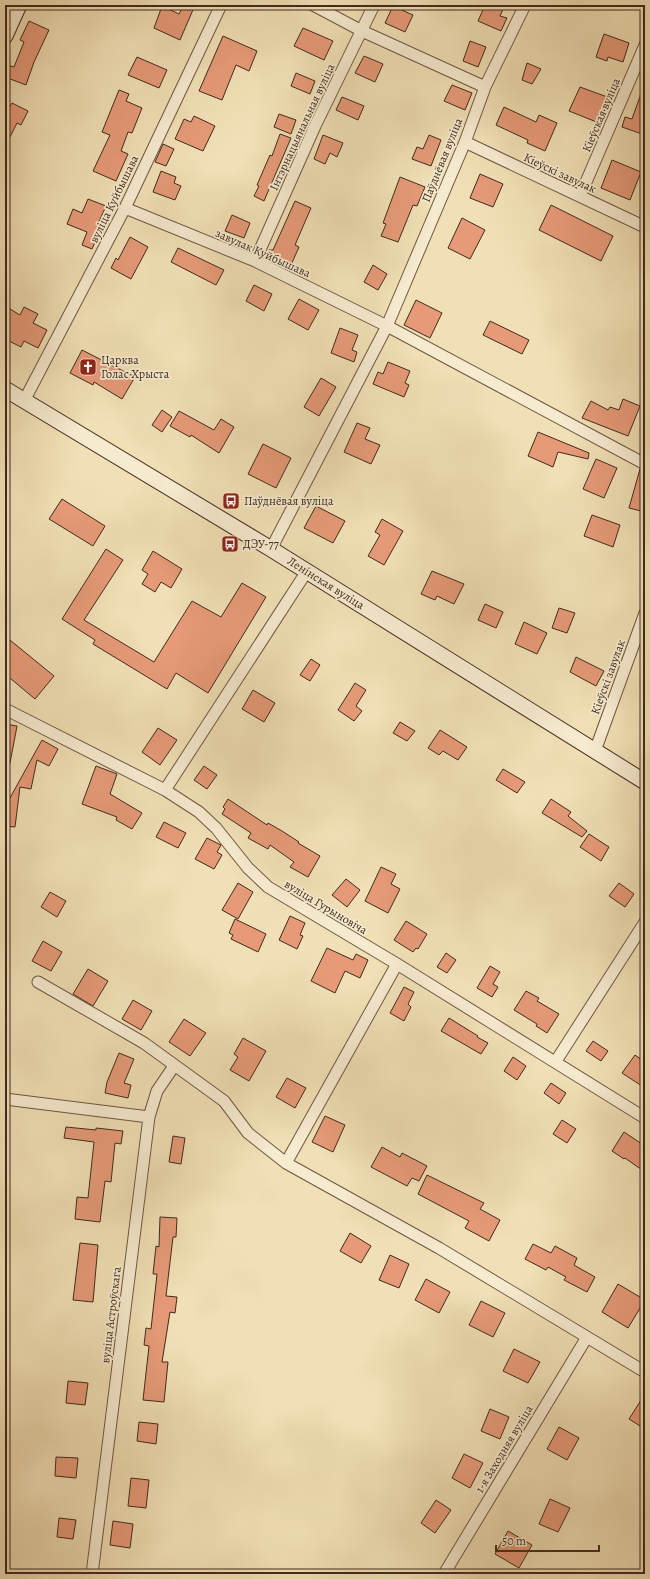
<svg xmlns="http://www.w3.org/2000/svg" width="650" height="1579" font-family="Alegreya,serif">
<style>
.building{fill:#e69a78;stroke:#402a1a}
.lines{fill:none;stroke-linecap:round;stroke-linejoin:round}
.street-casing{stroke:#6c5741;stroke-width:13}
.secondary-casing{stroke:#402a1a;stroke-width:17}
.street{stroke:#f6eacf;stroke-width:11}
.secondary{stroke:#f6eacf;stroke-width:15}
.labels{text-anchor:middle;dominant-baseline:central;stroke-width:3.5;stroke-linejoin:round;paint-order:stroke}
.street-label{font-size:12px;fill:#402a1a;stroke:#f6eacf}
.poi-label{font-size:12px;fill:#402a1a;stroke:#f6eacf;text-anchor:start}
</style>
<rect width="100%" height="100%" fill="#f1dfb5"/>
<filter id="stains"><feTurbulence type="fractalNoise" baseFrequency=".005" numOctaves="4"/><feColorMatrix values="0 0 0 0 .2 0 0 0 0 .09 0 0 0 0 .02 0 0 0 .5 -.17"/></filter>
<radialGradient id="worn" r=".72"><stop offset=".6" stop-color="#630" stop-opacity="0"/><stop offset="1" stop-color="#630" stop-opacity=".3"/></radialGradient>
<!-- building -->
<path class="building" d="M184 5H195L180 40 154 28 162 6 179 14Z
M485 5H505L500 16 507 18 501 31 478 21Z
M393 6 413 15 405 32 385 23Z
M29 21 49 30 34 62 26 85 5 77V64L14 67 24 42 20 40Z
M303 28 333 41 324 60 294 46Z
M604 34 629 43 623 62 608 57 607 61 596 57Z
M223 36 257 51 249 71 236 65 222 100 199 91Z
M470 41 486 47 478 67 463 61Z
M364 56 383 64 375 82 355 73Z
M137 57 167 70 159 88 128 75Z
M527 63 541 69 532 84 522 80Z
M296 73 315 81 310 94 291 86Z
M452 85 472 93 465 110 444 101Z
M580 87 610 98 599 123 569 111Z
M643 88H645V135L622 127 625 117 632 119Z
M119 90 129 94 126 101 142 108 132 133 128 132 121 151 128 154 116 181 93 171 110 135 102 132Z
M342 97 364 106 358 120 336 110Z
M12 103 28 111 21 125 17 123 5 147V106L9 108Z
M504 107 536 122 539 115 557 123 545 151 527 143 528 140 496 125Z
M279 114 296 120 291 134 274 127Z
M194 116 215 126 203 151 175 139 184 119 191 122Z
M280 134 291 138 264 201 254 196 259 186 257 185 270 155 272 156Z
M323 135 343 143 337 157 330 153 325 164 314 159Z
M429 135 441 140 431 166 412 159 417 147 423 149Z
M163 144 174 149 166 166 155 162Z
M612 160 641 172 630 200 601 188Z
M161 171 176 177 174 183 181 186 175 200 153 192Z
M480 174 503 184 493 207 470 198Z
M400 177 425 187 417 206 413 205 398 242 381 236 386 224 383 223Z
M88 199 106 206 98 224 102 226 92 249 82 245 87 232 67 224 73 209 82 213Z
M295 201 311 208 295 245 299 247 291 265 284 262 282 266 265 258 269 250H273Z
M551 205 613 236 601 261 539 230Z
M232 215 250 223 244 238 225 231Z
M462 218 485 230 470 259 448 248Z
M130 237 148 247 131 279 111 268 116 258 118 260Z
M178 248 224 270 216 285 171 262Z
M373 265 387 274 378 290 364 282Z
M254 285 272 294 264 311 246 301Z
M299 299 319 310 308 330 288 319Z
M416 300 442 313 430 338 404 325Z
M5 306 20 315 24 307 38 314 33 323 47 330 38 348 24 341 21 347 5 339Z
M490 321 529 340 522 354 483 335Z
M340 328 358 335 352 350 357 352 354 362 331 353Z
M82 350 135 377 122 399 94 382 93 385 70 373Z
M388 362 410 371 405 383 409 385 404 397 373 384 378 372 383 374Z
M321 378 336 387 319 416 304 407Z
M623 399 640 406 628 436 582 418 591 401 608 410 610 407 619 410Z
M162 410 172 417 162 432 152 425Z
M179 411 214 430 221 419 234 427 219 453 191 435 190 437 170 426Z
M357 423 370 428 365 439 380 445 371 464 344 452Z
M538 432 589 453 588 459 558 452 553 467 528 456Z
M263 444 291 458 276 488 248 474Z
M596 459 617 468 604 498 583 489Z
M640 469 645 471V512L629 508Z
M62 499 105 526 93 546 49 519Z
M316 506 345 521 333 543 304 528Z
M592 515 620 525 613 547 584 536Z
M382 519 403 531 384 565 368 556 380 535 375 532Z
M106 549 123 560 84 620 154 662 192 601 221 617 242 583 266 597 208 693 176 673 167 689 93 644 95 640 62 619Z
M153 551 182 569 171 588 161 582 155 592 142 584 148 574 142 570Z
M432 571 464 584 454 604 437 596 435 600 421 594Z
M485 604 503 612 496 628 478 620Z
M559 608 575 613 567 633 552 628Z
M524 622 547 633 537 654 515 644Z
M5 636 54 676 35 699 5 674Z
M576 657 604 671 596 686 570 672Z
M311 659 320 665 310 681 300 675Z
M355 683 366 690 356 706 362 711 354 721 338 710Z
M253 690 275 703 264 722 242 709Z
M400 722 415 731 407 741 393 733Z
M5 724 17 726 10 763 5 762Z
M158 728 177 740 160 765 142 752Z
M440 730 467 747 458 760 443 751 439 755 428 748Z
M42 740 58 749 49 766 37 760 31 789 20 787 15 827 5 826V807Z
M96 766 117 774 110 794 142 813 132 829 116 820 117 817 82 804Z
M204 766 217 775 207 789 194 780Z
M503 769 525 782 517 793 496 780Z
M228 799 267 825 268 823 282 831 299 842 298 843 320 856 308 877 290 867 294 862 270 845 268 849 248 838 251 833 222 814 225 809 223 807Z
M551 799 571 812 568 816 587 831 582 837 542 813Z
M164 822 186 833 178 848 156 837Z
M589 834 609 847 601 861 580 847Z
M207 838 221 845 217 852 222 855 214 869 195 859Z
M381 867 396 874 391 884 400 889 388 913 365 901Z
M346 879 360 890 347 907 332 895Z
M238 883 253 892 238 919 222 910Z
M619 883 634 894 625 907 609 896Z
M50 892 66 901 57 917 41 907Z
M290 916 305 923 300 935 303 936 297 949 279 940Z
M235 919 266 934 258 952 231 939 233 935 229 933Z
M406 921 427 934 418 949 416 948 413 952 394 940Z
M43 941 62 952 51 971 32 961Z
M327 948 353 960 356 954 368 960 360 978 345 971 335 993 311 981Z
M446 953 456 960 447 973 437 967Z
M490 966 500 972 493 984 498 987 492 997 477 988Z
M88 969 108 981 93 1006 73 994Z
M404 987 414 992 408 1004 411 1007 404 1021 390 1013Z
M526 991 539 998 537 1001 559 1014 547 1033 536 1026 537 1024 514 1010Z
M133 1000 152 1011 141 1030 122 1019Z
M449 1018 478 1036 477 1037 488 1043 481 1054 441 1031Z
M184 1019 206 1033 190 1056 169 1042Z
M243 1038 266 1051 249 1081 230 1070 238 1057 234 1054Z
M593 1041 608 1051 601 1061 586 1051Z
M119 1053 134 1059 124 1083 131 1085 128 1098 105 1093 107 1082Z
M635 1055 645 1062V1088L622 1073Z
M513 1057 526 1066 517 1080 504 1071Z
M287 1078 306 1088 295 1108 276 1097Z
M551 1083 566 1093 559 1104 544 1093Z
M325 1116 345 1125 333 1152 312 1142Z
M562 1120 576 1129 567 1143 553 1134Z
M66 1127 96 1130V1128L123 1131 121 1144 115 1143 111 1182 105 1181 100 1222 75 1219 77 1197 88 1198 94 1142 64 1138Z
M624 1132 645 1146V1172L625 1158 624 1159 612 1151Z
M173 1136 185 1138 181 1164 169 1162Z
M382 1147 400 1157 402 1153 427 1166 419 1181 412 1178 407 1186 371 1167Z
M427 1175 484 1203 480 1209 500 1220 489 1241 465 1228 469 1221 418 1194Z
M160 1217 177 1218 176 1237H173L166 1296 177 1297 175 1313 170 1312 162 1362H168L164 1402 143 1400 149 1346 144 1345 146 1328 151 1329 157 1274H153L156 1246 159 1247Z
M350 1233 371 1246 361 1263 340 1251Z
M80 1243 98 1245 93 1302 73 1300Z
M533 1244 551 1253 555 1246 577 1258 574 1265 595 1277 587 1292 564 1280 566 1277 548 1267 546 1270 525 1259Z
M390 1255 409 1264 399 1288 379 1280Z
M426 1279 450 1292 439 1313 415 1300Z
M618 1284 645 1300 628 1328 602 1312Z
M481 1301 505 1313 493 1337 469 1325Z
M514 1349 540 1362 528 1383 503 1371Z
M68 1381 88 1383 85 1405 66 1403Z
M645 1394V1429L629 1419Z
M490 1409 509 1417 500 1439 481 1431Z
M139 1422 158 1424 156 1444 137 1441Z
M559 1427 579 1438 567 1460 547 1449Z
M464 1454 483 1463 470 1488 452 1478Z
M56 1457 78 1458 76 1478 55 1476Z
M131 1478 149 1480 146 1508 128 1506Z
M550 1499 570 1508 558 1532 539 1524Z
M436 1500 451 1510 435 1533 421 1523Z
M59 1518 76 1520 73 1539 57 1537Z
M113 1521 133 1524 130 1548 110 1545Z
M508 1531 532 1545 519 1568 495 1554Z"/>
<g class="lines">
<!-- street casing -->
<g class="street-casing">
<path id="street" d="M313 5 362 31 485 87
M465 142 645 227
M580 196 645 45
M125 208 255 261 387 326 645 464
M255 261 315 126 374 5
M24 401 125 208 221 5
M271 549 387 326 465 142 485 87 525 5
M5 709 165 790 199 812 216 828 248 868 268 887 397 964 645 1118
M595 751 645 613
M165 790 307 571
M38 982 144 1043 224 1101 248 1133 286 1163 439 1248 645 1372
M556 1061 645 922
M5 1099 149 1117
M286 1163 397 964
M92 1574 149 1117 157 1091 174 1066
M444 1574 587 1337"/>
</g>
<!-- secondary casing -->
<g class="secondary-casing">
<path id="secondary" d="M5 36 19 5
M5 389 271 549 645 782"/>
</g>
<!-- street -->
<use href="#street" class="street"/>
<!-- secondary -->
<use href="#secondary" class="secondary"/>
</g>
<!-- icons -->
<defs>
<g id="church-square" transform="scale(0.9)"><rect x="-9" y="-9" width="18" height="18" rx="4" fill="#8f2418" stroke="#f6eacf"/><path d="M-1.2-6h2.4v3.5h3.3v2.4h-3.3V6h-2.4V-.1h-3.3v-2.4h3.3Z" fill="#fff"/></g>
<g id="bus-square" transform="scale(0.9)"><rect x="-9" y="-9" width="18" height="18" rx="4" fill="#8f2418" stroke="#f6eacf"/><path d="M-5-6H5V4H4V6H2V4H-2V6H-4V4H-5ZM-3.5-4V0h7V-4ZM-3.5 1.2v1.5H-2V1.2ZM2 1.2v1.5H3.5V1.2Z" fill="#fff"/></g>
</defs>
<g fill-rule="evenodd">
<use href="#church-square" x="88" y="367"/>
<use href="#bus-square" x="231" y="501"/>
<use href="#bus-square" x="230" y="544"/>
</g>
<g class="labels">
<!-- street labels -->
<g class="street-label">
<text transform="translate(601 115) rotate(-67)">Кіеўская вуліца</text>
<text transform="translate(302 127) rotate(-65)">Інтэрнацыянальная вуліца</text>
<text transform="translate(442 160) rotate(-68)">Паўднёвая вуліца</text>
<text transform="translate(560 173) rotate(25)">Кіеўскі завулак</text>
<text transform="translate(114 199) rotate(-64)">вуліца Куйбышава</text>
<text transform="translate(263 253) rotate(24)">завулак Куйбышава</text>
<text transform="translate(326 583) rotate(32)">Ленінская вуліца</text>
<text transform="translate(608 677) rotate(-70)">Кіеўскі завулак</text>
<text transform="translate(326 907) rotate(31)">вуліца Гурыновіча</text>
<text transform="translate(111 1315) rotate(-83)">вуліца Астроўскага</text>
<text transform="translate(504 1449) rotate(-59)">1-я Заходняя вуліца</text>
</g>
<!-- poi labels -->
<g class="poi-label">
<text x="101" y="360">Царква<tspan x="101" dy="14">Голас Хрыста</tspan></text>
<text x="244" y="501">Паўднёвая вуліца</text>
<text x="243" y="544">ДЭУ-77</text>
</g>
</g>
<!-- margin -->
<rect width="650" height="1579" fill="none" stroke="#f1dfb5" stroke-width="20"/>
<rect x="6" y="6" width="638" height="1567" fill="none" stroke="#402a1a" stroke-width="2"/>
<rect x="10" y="10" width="630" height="1559" fill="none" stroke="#402a1a"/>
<!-- scale -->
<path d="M496 1545v6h103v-6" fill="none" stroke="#402a1a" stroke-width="2"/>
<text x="502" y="1545" font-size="12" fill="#402a1a" stroke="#f6eacf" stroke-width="3" paint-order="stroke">50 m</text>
<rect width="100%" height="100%" filter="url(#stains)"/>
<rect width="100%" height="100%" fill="url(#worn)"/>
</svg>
